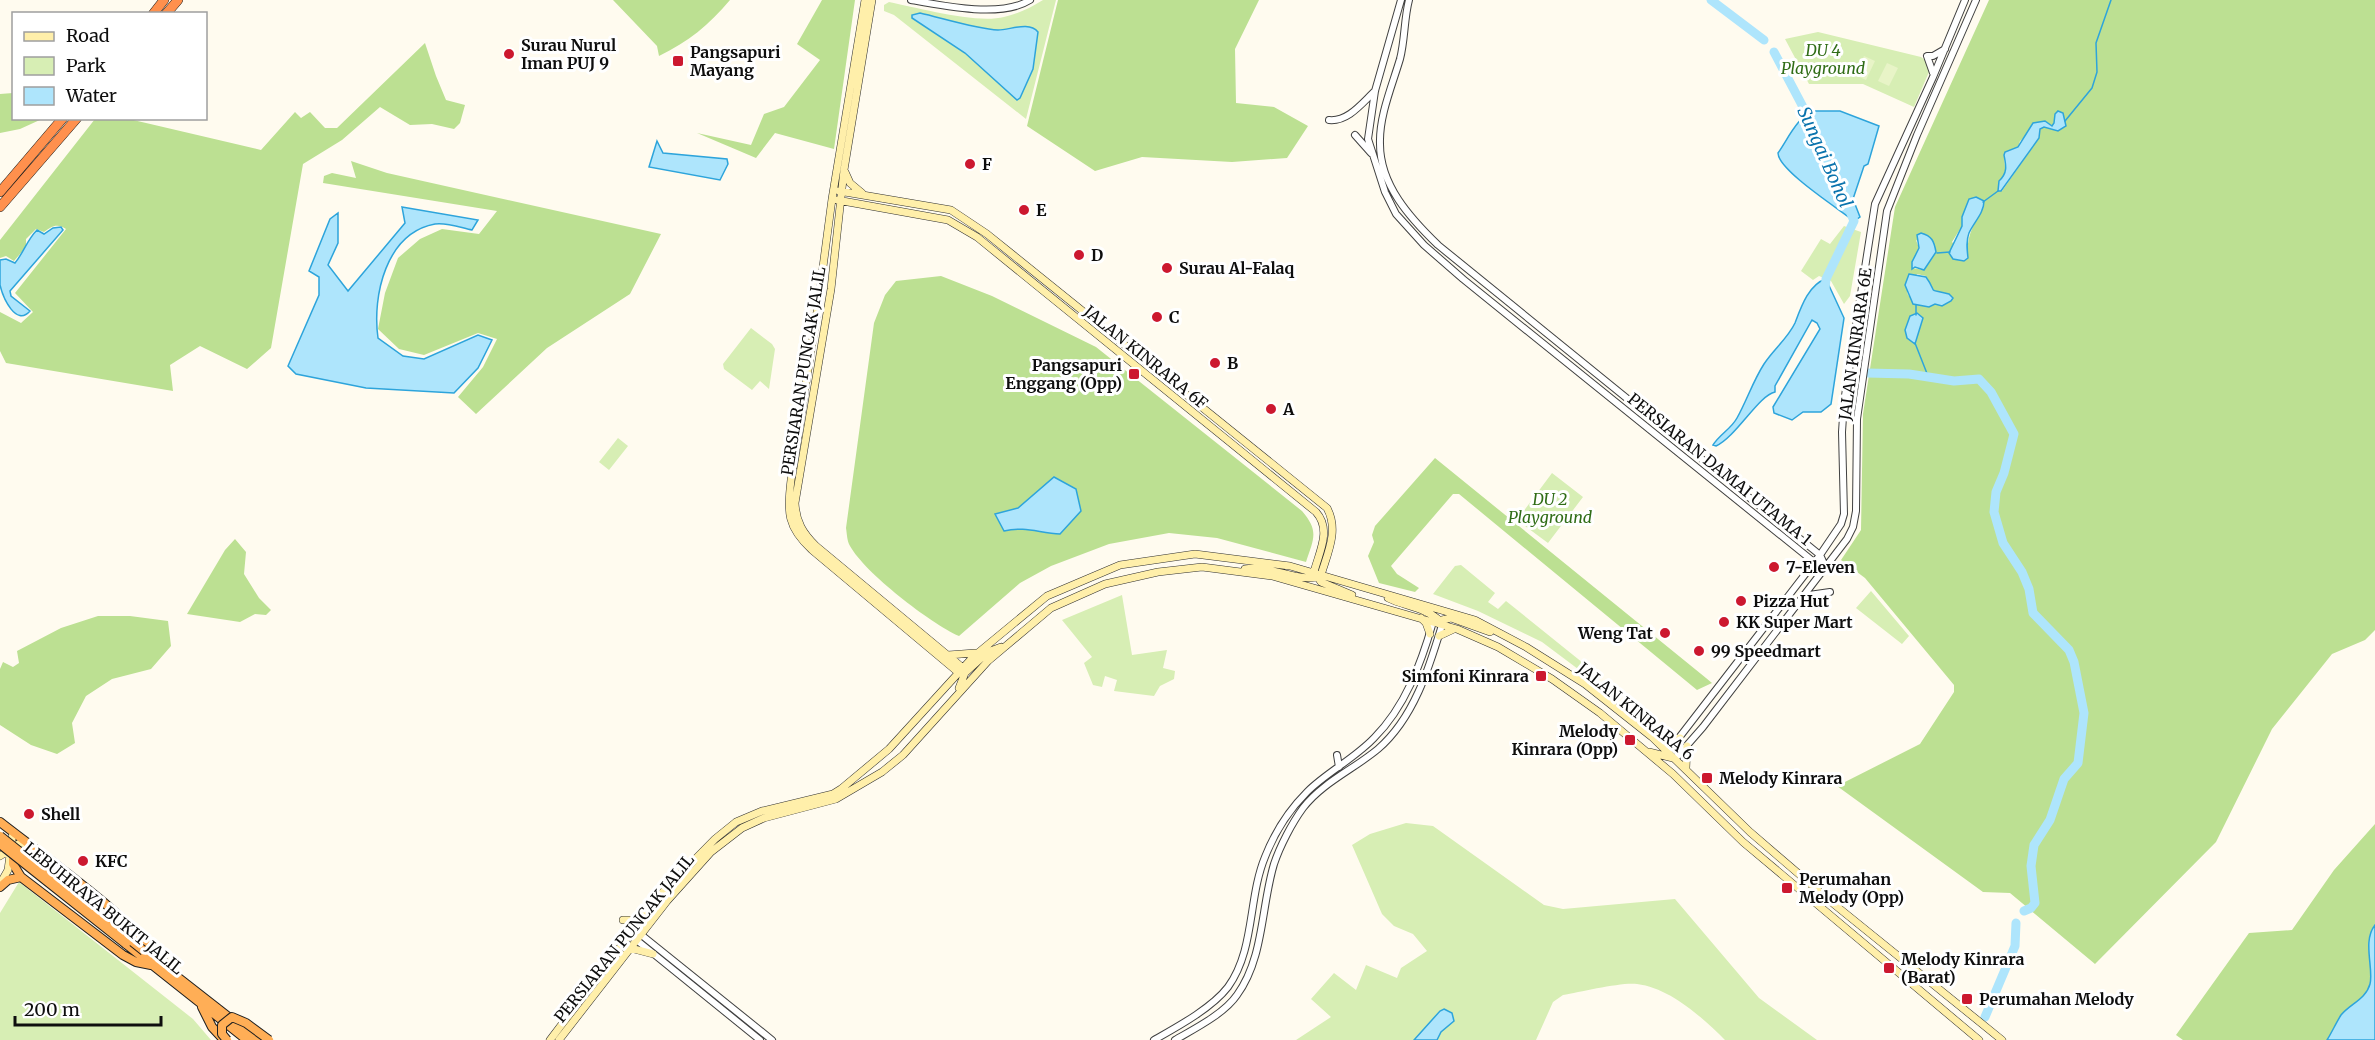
<svg xmlns="http://www.w3.org/2000/svg" width="2375" height="1040" font-family="Merriweather,serif">
<style>
.green{fill:#d7eeb4}
.forest{fill:#bce092;fill-rule:evenodd}
.pitch{fill:#e8f4c7}
.water{fill:#aee5fc;stroke:#2da4db;stroke-width:1.5}
.lines{fill:none;stroke-linecap:round;stroke-linejoin:round}
.stream{stroke:#2da4db;stroke-width:1.5}
.river{stroke:#aee5fc;stroke-width:9}
.tertiary-casing{stroke:#414141;stroke-width:8}
.secondary-casing{stroke:#303030;stroke-width:8}
.trunk-casing{stroke:#1f1f1f;stroke-width:10}
.motorway-casing{stroke:#1f1f1f;stroke-width:10}
.tertiary{stroke:#fff;stroke-width:6}
.secondary{stroke:#ffefaa;stroke-width:7}
.trunk{stroke:#ffae56;stroke-width:8}
.motorway{stroke:#ff904d;stroke-width:9}
.trunk-bridge-casing{stroke:#1f1f1f;stroke-width:10;stroke-linecap:butt}
.trunk-bridge{stroke:#ffae56;stroke-width:8}
.poi-dot{fill:#cc182f;stroke:#fff;stroke-width:2}
.labels{text-anchor:middle;dominant-baseline:central;stroke-width:6;stroke-linejoin:round;paint-order:stroke}
.poi-label{font-size:16px;font-weight:bold;fill:#0e0e0e;stroke:#fff;text-anchor:start}
.park-label{font-size:16px;font-style:italic;fill:#306d17;stroke:#fff}
.street-label{font-size:16px;fill:#0e0e0e;stroke:#fff}
.water-label{font-size:18px;font-style:italic;fill:#0a73ad;stroke:#fff}
</style>
<rect width="100%" height="100%" fill="#fffbef"/>
<!-- green -->
<path class="green" d="M1043 0H1056L1026 119 894 15 884 11V5L889 2C919 8 976 24 1004 17 1018 14 1030 8 1043 0Z
M1818 32 1921 57 1929 63V72L1914 107 1863 84H1809L1785 39Z
M1844 226 1861 232 1850 296 1844 304 1831 281 1819 276 1813 280 1801 271 1821 239 1830 244Z
M751 328 772 344 775 349 769 389 760 381 752 390 724 369 723 364Z
M618 438 628 446 609 470 599 462Z
M1552 473 1583 497 1548 543 1517 520Z
M1461 565 1495 593 1488 602 1498 609 1506 601 1588 667 1587 671 1582 672 1542 642 1478 611 1433 594 1455 566Z
M1871 591 1909 636 1902 644 1856 608Z
M1122 595 1132 655 1167 650 1163 668 1175 671 1174 679 1160 686 1154 696 1114 691 1117 680 1105 676 1102 687 1093 685 1084 663 1092 657 1062 620Z
M1406 823 1433 826 1544 905 1563 909 1675 899 1759 998 1817 1040H1725C1702 1017 1670 988 1637 984 1621 982 1581 992 1563 995L1553 1002 1536 1040H1296L1331 1017 1311 999 1334 973 1356 990 1366 965 1397 978 1401 968 1427 951 1413 934 1394 926 1382 914 1352 845 1370 834Z
M19 882 193 1019 211 1040H0V913Z"/>
<!-- forest -->
<path class="forest" d="M613 0H730C709 25 688 42 659 56L657 46Z
M822 0H855L834 149 775 133 756 158 697 133 751 145 764 114 784 107 820 60 797 44Z
M1058 0H1259L1235 49 1236 103 1274 107 1308 126 1287 158 1232 162 1142 157 1095 171 1027 126Z
M1989 0H2375V630L2365 640 2332 654 2272 729 2216 842 2095 964 2010 893 1983 892 1837 786 1920 744 1954 692V685L1865 578 1841 560 1861 530 1863 414 1895 207ZM2055 114 2058 131 2044 127 2040 129 2039 138 2002 191H1998L1999 181C2010 172 2002 163 2005 152L2018 147 2020 141 2045 121 2052 126 2054 123ZM1984 207C1973 226 1966 235 1968 258L1952 242 1962 226V217ZM1916 240 1936 252 1924 270 1912 268V263L1919 248ZM1917 274 1926 276 1935 292H1944L1929 307 1920 305 1908 295 1907 291Z
M425 43 436 76 446 100 465 105 460 123 454 129 432 124 410 125 380 107 342 140 303 164 271 348 247 369 200 346 170 365 173 391 6 363 0 351V312L21 323 33 312 15 293 66 229C57 223 52 226 44 232L36 229 26 239V247L14 261 6 256 0 258V240L95 119H129L261 150 295 112 301 118 310 112 325 128H337Z
M13 93 14 118 42 119 20 129 0 133V94Z
M351 161 387 173 661 234 630 294 547 348 476 414 458 397 483 367 497 339 478 333 424 355 399 349 378 329 385 293 398 258 420 239 442 229 479 234 497 211 323 183 324 176 332 173 356 178Z
M941 276 992 296 1096 347 1302 511C1319 531 1314 538 1306 562L1217 538 1169 533 1109 544 1051 566 1020 583 959 636C930 623 865 573 850 546 847 541 847 534 846 528L874 323 885 295 896 281Z
M1435 458 1706 678 1712 683 1697 690 1459 494H1453L1391 566 1397 574 1419 588 1415 592 1379 583 1368 556 1374 542 1372 535 1375 526Z
M235 539 246 552 244 574 259 598 271 610 266 615 255 614 240 622 187 614 225 550Z
M98 616H130L168 621 171 646 151 669 112 679 86 696 72 723 75 743 57 754 31 745 0 725V669L3 662 13 667 19 663 17 651 61 628Z
M2375 824V925C2362 941 2374 969 2370 984 2366 999 2350 1004 2341 1015 2336 1023 2332 1032 2327 1040H2183L2176 1035 2249 933 2292 930 2334 870Z"/>
<!-- pitch -->
<path class="pitch" d="M1864 56 1875 61 1866 80 1855 75Z
M1887 63 1898 68 1889 86 1878 81Z"/>
<!-- water -->
<path class="water" d="M920 13C942 18 977 29 998 30 1010 30 1029 21 1038 32L1033 69 1020 98 1017 100 965 53 912 18V15Z
M1815 111H1840L1879 126 1868 164 1864 166 1853 199 1860 217 1854 221C1839 209 1778 170 1778 153 1788 139 1798 115 1815 111Z
M2058 111 2063 113 2066 126 2058 131 2044 127 2040 129 2039 138 2001 191H1998L1999 181C2008 173 2006 165 2004 155L2005 152 2018 147 2033 123 2045 121 2052 126 2054 123 2055 114Z
M657 141 663 153 727 159 728 164 720 180 649 167Z
M1976 197 1984 201C1984 213 1974 222 1969 233 1966 241 1967 249 1968 258L1964 261 1953 259 1949 253 1962 226V217L1969 199Z
M402 207 478 220 472 230C462 228 446 222 435 224 386 233 372 296 378 338L403 356 424 359 478 335 492 340 478 368 454 393 366 388 296 374 288 366 319 295V277L309 271 330 219 338 213V243L328 265 348 291 405 223Z
M61 227 63 230 10 291 11 296 30 311C16 327 3 298 0 285 0 278 0 268 0 260L6 259 15 263C24 252 27 240 37 230L44 234 53 228Z
M1921 233C1932 236 1934 241 1936 252L1924 270 1915 267 1912 269V262L1919 248 1917 235Z
M1909 274 1926 277C1939 295 1925 288 1949 294L1953 298 1951 301 1942 306 1935 304 1929 307 1913 304 1905 285Z
M1826 279 1844 318 1831 404 1821 412H1803L1792 420 1774 413 1773 407 1820 329 1817 323 1812 320 1775 386V392C1759 395 1736 437 1716 446L1713 445C1720 434 1731 429 1737 418 1747 400 1753 381 1764 364 1773 350 1788 338 1795 323 1801 307 1809 284 1826 279Z
M1917 313 1923 318 1915 344 1907 338 1905 330 1910 316Z
M1054 477 1076 489 1081 511 1060 534C1039 533 1025 526 1004 531L995 514 1018 508Z
M2375 925V1040H2327C2332 1032 2336 1023 2341 1015 2350 1004 2366 999 2370 984 2374 969 2362 941 2375 925Z
M1444 1009 1452 1013 1454 1021 1441 1032 1437 1040H1414L1440 1011Z"/>
<g class="lines">
<!-- stream -->
<path class="stream" d="M2065 121 2092 88 2097 72 2096 43 2111 0
M1983 202 1998 191
M1937 253 1950 252
M1916 315V305
M1915 343 1928 376"/>
<!-- river -->
<path class="river" d="M1711 0 1764 40
M1774 52 1812 124
M1825 289 1826 279 1854 221 1850 211
M1867 373 1909 374 1954 381 1979 379 1991 392 2014 434 2004 473 1996 492 1994 512 2003 543 2022 572 2029 589 2033 613 2069 650 2074 662 2084 713 2078 763 2064 779 2050 820 2034 845 2031 866 2035 903 2031 908 2024 911
M1985 1017 2015 946 2016 923"/>
<!-- tertiary casing -->
<g class="tertiary-casing">
<path id="tertiary" d="M911 0C943 6 1002 18 1030 0
M1401 0 1375 91 1368 139 1385 192 1396 214 1424 245 1463 279 1814 562 1825 566
M1409 0C1404 19 1405 40 1400 59 1392 86 1379 116 1380 144 1380 185 1410 218 1438 245L1820 555 1825 566
M1933 73 1927 56H1933L1945 49
M1329 120C1348 122 1362 103 1375 91
M1355 135 1371 153
M1802 596 1830 592
M1668 752 1820 555 1841 524 1844 514 1842 432 1844 402 1875 204 1933 77 1965 0
M1337 755 1339 767
M1675 759 1703 727 1847 539 1853 527 1856 511 1857 419 1887 211 1917 135 1976 0
M639 933 772 1040
M634 938 760 1040
M1154 1040C1177 1027 1212 1008 1228 987 1255 950 1248 898 1265 857 1274 834 1289 810 1307 792 1327 772 1354 759 1374 738 1405 707 1421 664 1433 622
M1175 1040C1194 1029 1224 1014 1237 995 1264 958 1261 907 1274 864 1280 846 1292 823 1303 808 1322 783 1354 769 1378 749 1414 718 1429 668 1442 625"/>
</g>
<!-- secondary casing -->
<g class="secondary-casing">
<path id="secondary" d="M865 0 832 199 817 312 791 480C787 512 787 527 812 550L959 673H963
M872 0 844 170 831 289 795 503C796 522 803 533 816 546L963 668 965 673 959 688
M845 172 850 183 862 193
M839 191 951 210 987 234 1327 508C1339 530 1328 552 1321 575
M837 200 948 220 977 237 1316 512C1332 530 1319 552 1314 572L1321 582 1352 595
M1245 569C1268 564 1303 584 1319 576
M1388 598C1404 606 1427 608 1440 621
M1421 618 1426 623 1430 634
M1433 622 1451 618 1490 632
M1439 636 1454 629
M948 655 975 653
M965 673 988 652 1001 647
M1655 738 1669 740 1680 738
M1649 752 1673 758
M1686 768 1687 746
M0 856 20 843 27 844
M0 884 8 870 13 832
M623 920H633L643 916
M630 948 653 954
M550 1040 659 896 715 839 736 822 762 811 833 794 841 789 889 749 973 657 1047 596 1120 565 1195 554 1290 566 1475 620 1526 647 1585 684 1652 737 1750 832 1835 905 2002 1040
M559 1040 667 901 711 852 742 828 764 818 836 799 882 772 903 755 988 661 1051 608 1105 584 1158 572 1202 567 1272 576 1457 629 1498 647 1552 679 1600 713 1673 774 1743 842 1979 1040"/>
</g>
<!-- trunk casing -->
<g class="trunk-casing">
<path id="trunk" d="M0 822C60 869 129 914 174 975
M17 852 13 855V864L21 877 123 955 136 962 151 965
M0 887 8 880 21 877
M126 944 247 1040
M144 951 258 1040
M202 1007 212 1027 224 1040"/>
</g>
<!-- motorway casing -->
<g class="motorway-casing">
<path id="motorway" d="M153 14 164 0
M166 14 178 0
M0 192 63 118
M0 207 77 118"/>
</g>
<!-- tertiary -->
<use href="#tertiary" class="tertiary"/>
<!-- secondary -->
<use href="#secondary" class="secondary"/>
<!-- trunk -->
<use href="#trunk" class="trunk"/>
<!-- motorway -->
<use href="#motorway" class="motorway"/>
<!-- trunk-bridge casing -->
<g class="trunk-bridge-casing">
<path id="trunk-bridge" d="M0 836 144 951
M0 844 126 944
M227 1040 222 1034V1025L232 1017 246 1023 269 1040"/>
</g>
<!-- trunk-bridge -->
<use href="#trunk-bridge" class="trunk-bridge"/>
</g>
<!-- markers -->
<g class="poi-dot">
<circle cx="509" cy="54" r="6"/>
<rect x="672" y="55" width="12" height="12" rx="3"/>
<circle cx="970" cy="164" r="6"/>
<circle cx="1024" cy="210" r="6"/>
<circle cx="1079" cy="255" r="6"/>
<circle cx="1167" cy="268" r="6"/>
<circle cx="1157" cy="317" r="6"/>
<circle cx="1215" cy="363" r="6"/>
<rect x="1128" y="368" width="12" height="12" rx="3"/>
<circle cx="1271" cy="409" r="6"/>
<circle cx="1774" cy="567" r="6"/>
<circle cx="1741" cy="601" r="6"/>
<circle cx="1724" cy="622" r="6"/>
<circle cx="1665" cy="633" r="6"/>
<circle cx="1699" cy="651" r="6"/>
<rect x="1535" y="670" width="12" height="12" rx="3"/>
<rect x="1624" y="734" width="12" height="12" rx="3"/>
<rect x="1701" y="772" width="12" height="12" rx="3"/>
<circle cx="29" cy="814" r="6"/>
<circle cx="83" cy="861" r="6"/>
<rect x="1781" y="882" width="12" height="12" rx="3"/>
<rect x="1883" y="962" width="12" height="12" rx="3"/>
<rect x="1961" y="993" width="12" height="12" rx="3"/>
</g>
<g class="labels">
<!-- poi labels -->
<g class="poi-label">
<text x="521" y="45">Surau Nurul<tspan x="521" dy="18">Iman PUJ 9</tspan></text>
<text x="690" y="52">Pangsapuri<tspan x="690" dy="18">Mayang</tspan></text>
<text x="982" y="164">F</text>
<text x="1036" y="210">E</text>
<text x="1091" y="255">D</text>
<text x="1179" y="268">Surau Al-Falaq</text>
<text x="1169" y="317">C</text>
<text x="1227" y="363">B</text>
<text x="1122" y="365" text-anchor="end">Pangsapuri<tspan x="1122" dy="18">Enggang (Opp)</tspan></text>
<text x="1283" y="409">A</text>
<text x="1786" y="567">7-Eleven</text>
<text x="1753" y="601">Pizza Hut</text>
<text x="1736" y="622">KK Super Mart</text>
<text x="1653" y="633" text-anchor="end">Weng Tat</text>
<text x="1711" y="651">99 Speedmart</text>
<text x="1529" y="676" text-anchor="end">Simfoni Kinrara</text>
<text x="1618" y="731" text-anchor="end">Melody<tspan x="1618" dy="18">Kinrara (Opp)</tspan></text>
<text x="1719" y="778">Melody Kinrara</text>
<text x="41" y="814">Shell</text>
<text x="95" y="861">KFC</text>
<text x="1799" y="879">Perumahan<tspan x="1799" dy="18">Melody (Opp)</tspan></text>
<text x="1901" y="959">Melody Kinrara<tspan x="1901" dy="18">(Barat)</tspan></text>
<text x="1979" y="999">Perumahan Melody</text>
</g>
<!-- park labels -->
<g class="park-label">
<text x="1823" y="50">DU 4<tspan x="1823" dy="18">Playground</tspan></text>
<text x="1550" y="499">DU 2<tspan x="1550" dy="18">Playground</tspan></text>
</g>
<!-- street labels -->
<g class="street-label">
<text transform="translate(1855 344) rotate(-82)">JALAN KINRARA 6E</text>
<text transform="translate(1146 357) rotate(39)">JALAN KINRARA 6F</text>
<text transform="translate(803 371) rotate(-81)">PERSIARAN PUNCAK JALIL</text>
<text transform="translate(1720 469) rotate(39)">PERSIARAN DAMAI UTAMA 1</text>
<text transform="translate(1636 711) rotate(39)">JALAN KINRARA 6</text>
<text transform="translate(104 908) rotate(39)">LEBUHRAYA BUKIT JALIL</text>
<text transform="translate(624 938) rotate(-51)">PERSIARAN PUNCAK JALIL</text>
</g>
<!-- water labels -->
<g class="water-label">
<text transform="translate(1825 157) rotate(66)">Sungai Bohol</text>
</g>
</g>
<!-- legend -->
<rect x="12" y="12" width="195" height="108" fill="#ffffff" stroke="#9f9f9f" stroke-width="1.5"/>
<rect x="24" y="32" width="30" height="9" fill="#ffefaa" stroke="#9f9f9f" stroke-width="1.5"/>
<text x="66" y="42" font-size="18" fill="#0e0e0e">Road</text>
<rect x="24" y="57" width="30" height="18" fill="#d7eeb4" stroke="#9f9f9f" stroke-width="1.5"/>
<text x="66" y="72" font-size="18" fill="#0e0e0e">Park</text>
<rect x="24" y="87" width="30" height="18" fill="#aee5fc" stroke="#9f9f9f" stroke-width="1.5"/>
<text x="66" y="102" font-size="18" fill="#0e0e0e">Water</text>
<!-- scale -->
<path d="M15 1016v9h146v-9" fill="none" stroke="#0e0e0e" stroke-width="3"/>
<text x="24" y="1016" font-size="18" fill="#0e0e0e" stroke="#ffffff" stroke-width="4.5" paint-order="stroke">200 m</text>
</svg>
